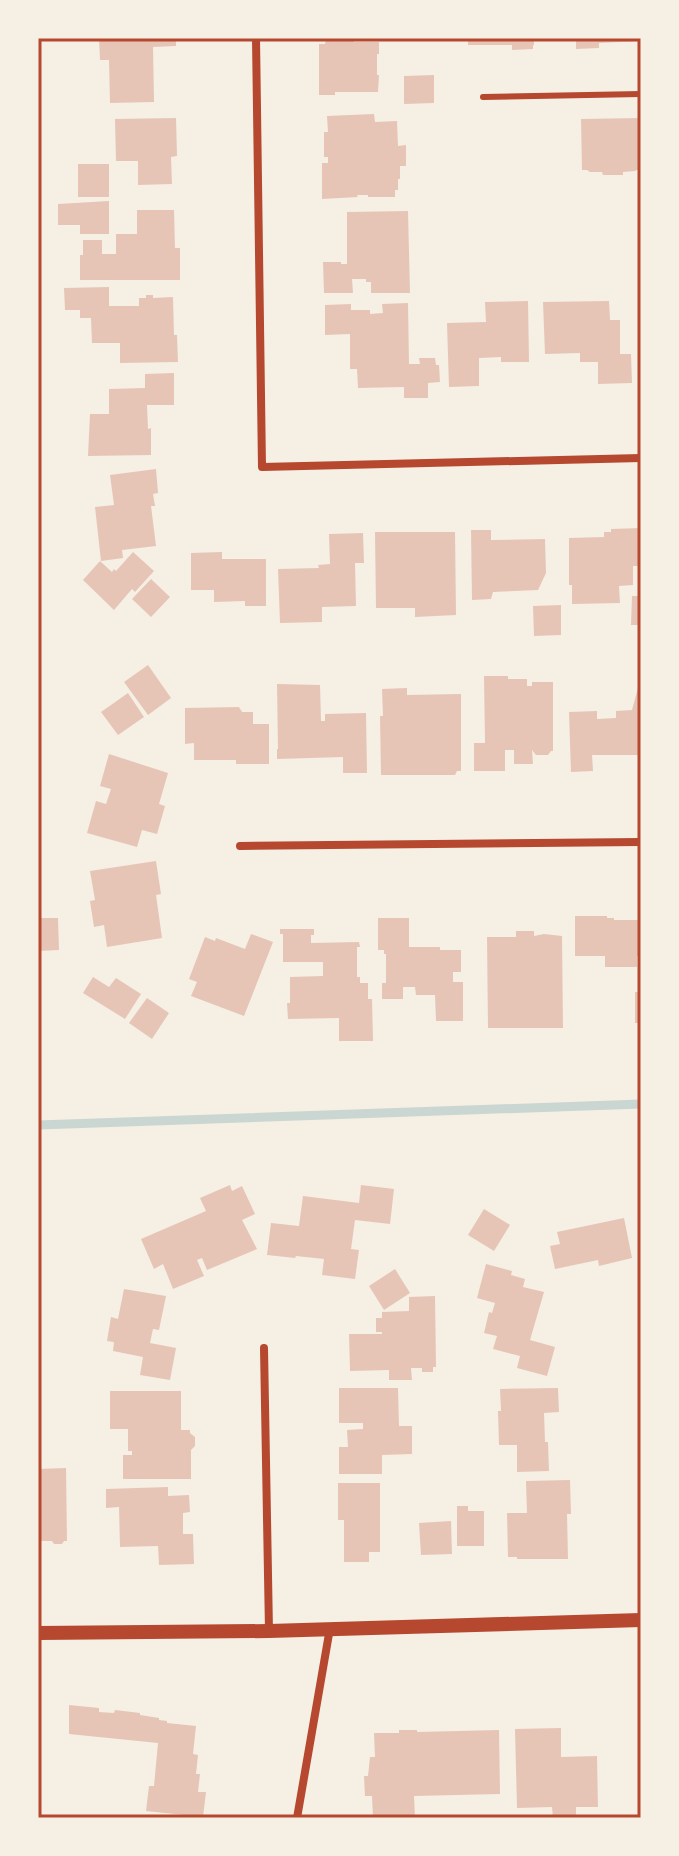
<svg xmlns="http://www.w3.org/2000/svg" width="679" height="1856" font-family="Barlow,sans-serif">
<style>
.lines{fill:none;stroke-linecap:round;stroke-linejoin:round}
.stream{stroke:#c9d6d2;stroke-width:9}
.building{fill:#e6c5b7}
.service{stroke:#b5482f;stroke-width:6}
.minor{stroke:#b5482f;stroke-width:8}
.tertiary{stroke:#b5482f;stroke-width:14}
.neatline{fill:none;stroke:#b5482f;stroke-width:3}
</style>
<rect width="100%" height="100%" fill="#f6efe4"/>
<g class="lines">
<!-- stream -->
<path class="stream" d="M38 1125 641 1104"/>
</g>
<!-- building -->
<path class="building" d="M99 38H176V46L153 47 154 102 110 103 109 60H100Z
M326 38H354V42H379V54H377V75H379L378 92H335V95H319V44H325Z
M468 38H534V45H533V49L512 50V45H468Z
M576 38H641V41L599 43V48L576 49Z
M434 75V103L404 104V76Z
M374 114 375 122 397 121 398 146 406 145V166H400V179H398V190H395V197H368V195H357L358 197 322 199V163H328V157H324V132H328L327 116Z
M176 118 177 156 171 157 172 184 138 185V161H116L115 119Z
M641 118V168L635 171 623 172V175H603L602 172H590L587 170H582L581 119Z
M78 164H109V197H78Z
M109 201V234H80V225H58V204Z
M137 210H174L175 248H180V280H80V255H83V240H102V254H116V234H137Z
M408 211 410 293H371V282H366V279H352L353 293H324L323 262H341V264H347V212Z
M109 287V306H139V298H146V295H153V298L173 297 174 335H177L178 362 120 363V343H92L91 318H80V310H65L64 288Z
M528 301 529 362H501V357L479 358V386L449 387 447 323 486 322 485 302Z
M609 301 610 320H620V354H631L632 383 598 384V362H580V353L545 354 543 302Z
M408 303 409 364H420L419 358H435L436 365H439L440 382 428 383V398H404V387L358 388 357 369H350V334L325 335V305L351 304V310H370V314L383 313 382 304Z
M174 373V405H147L148 429 151 428V455L88 456 90 414H109V389L145 388V374Z
M156 469 158 493 153 494 155 506H151L156 546 122 550 123 558 101 561 95 507 114 505 110 475Z
M641 528V566H633V585L619 586 620 603 572 604V585H569V538L604 537V532H611V529Z
M471 530H491V540L545 539 546 573 538 590 493 592 491 599 472 600Z
M375 532H455L456 615 415 617V608H376Z
M363 533 364 563H355L356 606 322 607V622L280 623 278 569 319 568 318 565 330 564 329 534Z
M133 552 154 571 135 592 132 589 114 610 83 580 100 561 112 572 114 569 116 571Z
M222 552V559H266V606H245V601L214 602V590H191V553Z
M151 579 170 597 151 617 132 599Z
M632 596H641V625H631Z
M561 605V635L534 636 533 606Z
M148 665 171 698 148 715 124 682Z
M484 676H508V679H527V686H532V682H553V751H551L548 755H536L532 750 533 764H514V750H505V771H474V743H485Z
M277 684 320 685 321 721H325V714L366 713 367 773H343V757L277 759V749H278Z
M407 688V695L461 694V771H457L455 775H381L380 716H383L382 689Z
M638 688H641V755H592L593 771 571 772 569 712 597 711V719L616 718V711L632 710Z
M128 693 144 717 118 735 101 712Z
M239 707 242 712H253V724H269V764H236V760H194V743L185 744V708Z
M109 754 168 773 159 804 165 806 157 834 142 830 137 847 87 833 96 801 106 804 111 789 100 786Z
M156 861 161 894 156 895 162 938 107 947 104 925 94 927 90 901 95 900 90 871Z
M575 916H607V918H614V920H641V956H637V967H605V956H575Z
M38 918H58L59 950 38 951Z
M378 918H409V947H440V950H461V972H453V982H463V1021H436L435 995H416L415 987H403V999H382V983H386V954H384V950H378Z
M280 929H314V935H311V943L359 942 360 947H357V977H360V983H368V999H372L373 1041H339V1018L288 1019 287 1003H290V977L323 976V962H283V934H280Z
M516 931H534V936L544 934 562 936 563 1028H488L487 937H516Z
M251 934 273 942 244 1016 191 996 197 982 189 979 205 937 215 941 216 938 245 949Z
M93 977 109 987 116 978 141 994 125 1019 83 993Z
M635 992H641V1023H635Z
M147 998 169 1013 152 1039 129 1023Z
M230 1185 232 1191 242 1186 255 1214 242 1220 257 1249 207 1270 202 1258 197 1260 204 1276 173 1289 163 1264 154 1269 141 1239 206 1211 200 1198Z
M361 1185 394 1189 390 1224 355 1220 351 1249 359 1250 355 1279 322 1275 324 1259 296 1256 295 1258 267 1255 271 1223 299 1226 303 1196 359 1203Z
M484 1209 510 1225 494 1251 468 1235Z
M624 1218 632 1258 599 1266 598 1260 555 1269 550 1246 560 1244 557 1232Z
M486 1264 512 1271 511 1275 525 1279 523 1287 544 1292 530 1340 555 1347 547 1376 517 1368 520 1356 493 1349 497 1336 484 1333 489 1312 492 1313 495 1303 477 1298Z
M395 1269 410 1293 384 1310 369 1286Z
M124 1289 166 1296 159 1330 153 1329 150 1343 176 1348 170 1380 140 1375 143 1357 113 1351 114 1342 107 1341 111 1317 118 1319Z
M435 1296 436 1367H433V1372H422V1368H411L412 1380H389V1370L350 1371 349 1334H382V1332H376V1318H382V1312L409 1311V1297Z
M339 1388H398L399 1426H412V1454L382 1455V1474H339V1447H348L347 1430 363 1429V1423H339Z
M558 1388 559 1412 544 1413 545 1442H548L549 1471 517 1472V1445H499L498 1411H501L500 1389Z
M110 1391H181V1430H190V1433L195 1437V1446L191 1450V1479H123V1455H132V1451H128V1429H110Z
M66 1468 67 1541H64L62 1544H54L52 1541H38V1469Z
M570 1480 571 1514H567L568 1559H517V1557H508L507 1513H527L526 1481Z
M338 1483H380V1552H369V1562H344V1520H338Z
M168 1487V1496L189 1495 190 1512 183 1513V1534H193L194 1564 159 1565 158 1546 120 1547 119 1507 106 1508V1489Z
M457 1506H468V1511H484V1546H457Z
M451 1521 452 1554 421 1555 419 1523Z
M69 1705 99 1708V1712L114 1713 115 1710 140 1713V1715L159 1718V1720L167 1721V1723L196 1726 193 1754 198 1755 196 1774H200L198 1792H206L203 1817 146 1811 149 1786H154L158 1743 69 1734Z
M561 1728V1757L597 1756 598 1807H576V1818H553L552 1807 517 1808 515 1729Z
M399 1730H417V1732L499 1730 500 1794 414 1796 415 1818H373L372 1796H365L364 1776H368L370 1757H375L374 1733H399Z"/>
<g class="lines">
<!-- service -->
<path class="service" d="M483 97 641 94"/>
<!-- minor -->
<path class="minor" d="M256 38 262 467 641 458
M240 846 641 842
M264 1348 269 1631
M297 1818 330 1628"/>
<!-- tertiary -->
<path class="tertiary" d="M38 1633 269 1631 641 1620"/>
</g>
<!-- border -->
<rect width="679" height="1856" fill="none" stroke="#f6efe4" stroke-width="80"/>
<rect x="40" y="40" width="599" height="1776" class="neatline"/>
</svg>
